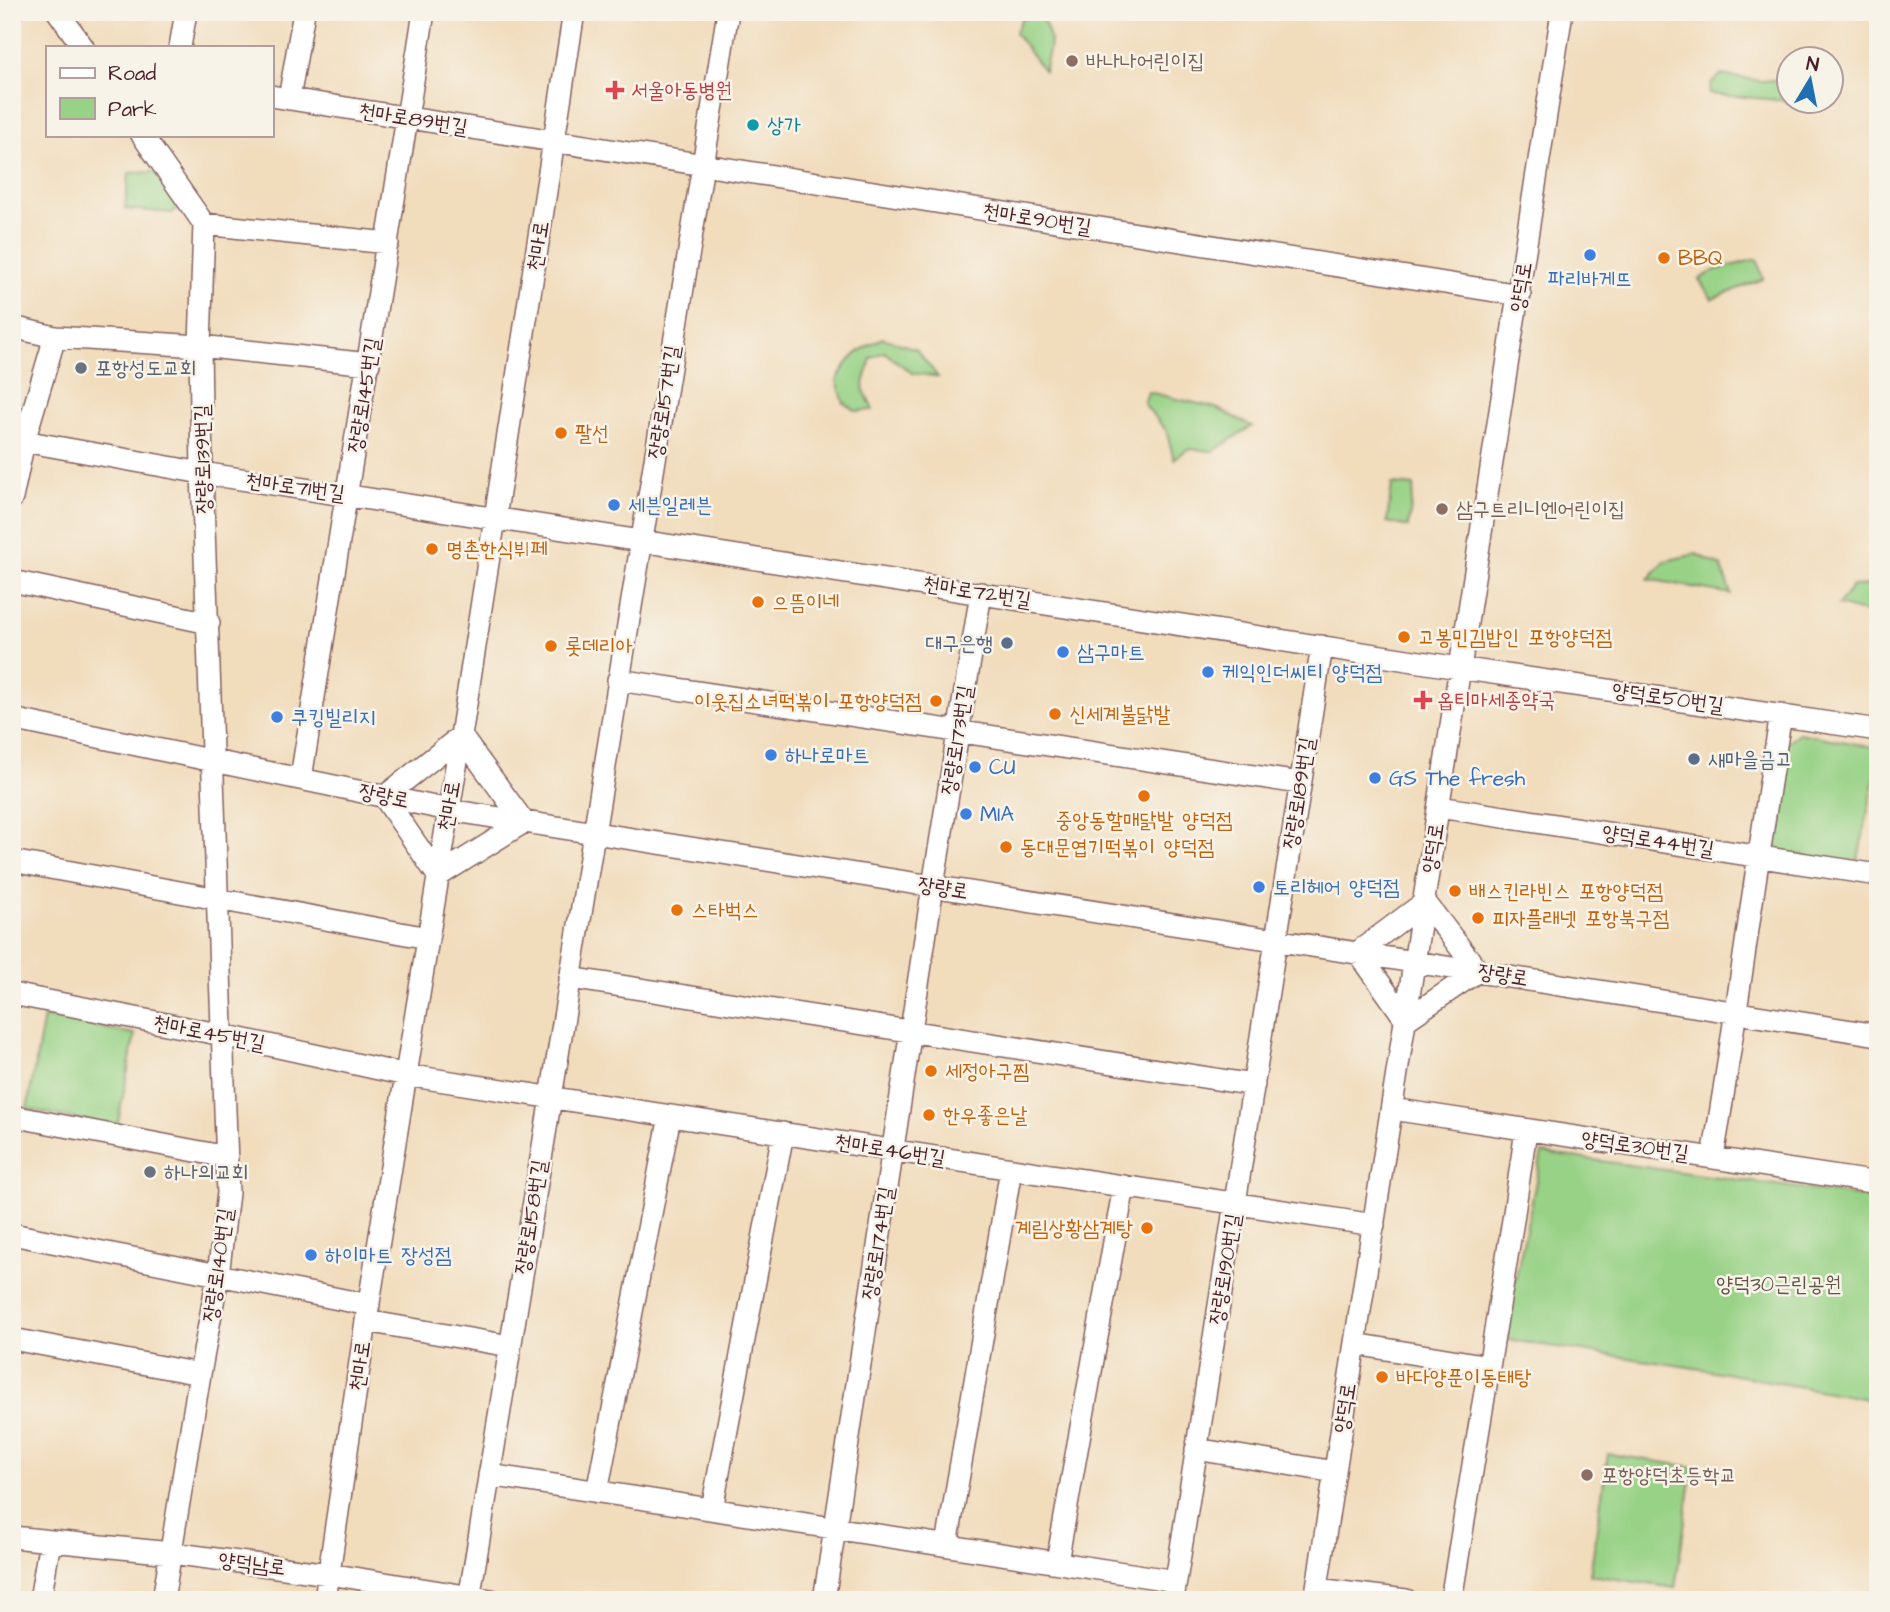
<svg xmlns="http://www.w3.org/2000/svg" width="1890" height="1612" font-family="'Architects Daughter','Poor Story',sans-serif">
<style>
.green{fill:#98d286;stroke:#717858;stroke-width:2}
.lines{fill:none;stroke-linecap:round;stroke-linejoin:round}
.minor-casing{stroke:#84615e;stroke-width:24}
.minor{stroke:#fff;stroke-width:21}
.education-dot{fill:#8d6e63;stroke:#f7f3e8;stroke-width:2.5}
.health-dot{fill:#e0444e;stroke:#f7f3e8;stroke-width:2.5}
.culture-dot{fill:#0f9aa8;stroke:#f7f3e8;stroke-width:2.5}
.shop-dot{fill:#3f7fe0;stroke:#f7f3e8;stroke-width:2.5}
.food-dot{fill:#e8710a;stroke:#f7f3e8;stroke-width:2.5}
.worship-dot{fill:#6b7280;stroke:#f7f3e8;stroke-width:2.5}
.service-dot{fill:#5c6f8a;stroke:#f7f3e8;stroke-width:2.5}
.labels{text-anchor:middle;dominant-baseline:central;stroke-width:5;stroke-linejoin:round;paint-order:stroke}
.education-label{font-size:21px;fill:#785e54;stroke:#f7f3e8;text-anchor:start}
.health-label{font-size:21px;fill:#be3a42;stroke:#f7f3e8;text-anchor:start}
.street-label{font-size:21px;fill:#4a1f2b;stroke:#f7f3e8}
.culture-label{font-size:21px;fill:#0d838f;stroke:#f7f3e8;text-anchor:start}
.food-label{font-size:21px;fill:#c56008;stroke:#f7f3e8;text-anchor:start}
.shop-label{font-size:21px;fill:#366cbe;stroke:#f7f3e8;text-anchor:start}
.worship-label{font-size:21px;fill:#5b616d;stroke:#f7f3e8;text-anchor:start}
.service-label{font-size:21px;fill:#4e5e75;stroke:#f7f3e8;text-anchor:end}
.park-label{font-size:21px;fill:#615546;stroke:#f7f3e8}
</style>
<rect width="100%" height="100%" fill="#f7f3e8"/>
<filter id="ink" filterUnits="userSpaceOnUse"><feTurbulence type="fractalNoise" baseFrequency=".0143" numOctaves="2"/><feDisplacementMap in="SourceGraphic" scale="14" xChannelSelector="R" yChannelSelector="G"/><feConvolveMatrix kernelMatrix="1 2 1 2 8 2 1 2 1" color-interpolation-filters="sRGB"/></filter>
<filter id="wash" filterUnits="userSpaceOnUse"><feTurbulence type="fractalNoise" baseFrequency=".00686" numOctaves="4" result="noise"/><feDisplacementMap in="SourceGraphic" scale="28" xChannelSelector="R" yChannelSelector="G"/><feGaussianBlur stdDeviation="1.57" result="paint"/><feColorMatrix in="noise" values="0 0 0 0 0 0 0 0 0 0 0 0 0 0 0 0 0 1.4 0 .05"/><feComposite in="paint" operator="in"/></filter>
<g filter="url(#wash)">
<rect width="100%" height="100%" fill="#f1dcbc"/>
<!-- green -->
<path class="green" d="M1025 12H1037C1055 36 1051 44 1044 71L1015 33Z
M1721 75 1761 81 1788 79V101L1709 94 1712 82Z
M154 172 181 205 172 213 125 209 129 173Z
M1757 259 1763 279 1712 299 1699 279 1716 270Z
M883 338 916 349 938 377 912 373 884 352 871 358 863 388 873 410 856 411 844 403 837 381C848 357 860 349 883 338Z
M1148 392 1216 408 1252 426 1213 451 1188 449 1174 459 1166 430 1144 404Z
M1392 484 1414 486 1408 527 1387 522Z
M1696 554 1721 566 1731 594 1648 579 1665 561Z
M1878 585V616L1838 605 1853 586Z
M1799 733 1878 748V762L1857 864 1780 852 1770 840 1785 743Z
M44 1017 135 1034 117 1127 27 1109Z
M1542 1153 1878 1199V1401L1708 1370 1503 1339Z
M1608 1454 1693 1467 1675 1588 1590 1575Z"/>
</g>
<g filter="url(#ink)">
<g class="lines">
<!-- minor casing -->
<g class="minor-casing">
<path id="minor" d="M58 12 83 47
M180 47 186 12
M271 96 1520 295
M289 99 304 12
M142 135 204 224 200 346 202 473 228 1193 218 1275 200 1374 163 1600
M204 224 388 243
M12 327 55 337 200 346 369 364
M12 439 202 473 1459 668 1878 730
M12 498 24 441 55 337
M12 581 209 623
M618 680 1300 783
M12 719 449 810 1878 1035
M461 736 524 822
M301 778 424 12
M384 797 461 736
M384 797 438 876
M1439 807 1878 875
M12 861 428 938
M438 876 524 822
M1425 902 1478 971 1406 1020 1358 952Z
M570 978 1254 1085
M12 994 223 1035 406 1075 1374 1225
M1392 1109 1878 1183
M12 1116 227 1157
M1713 1157C1738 1010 1756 862 1781 715
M12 1234 369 1305
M366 1321 510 1346
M12 1339 200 1374
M1355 1344 1489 1366
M1196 1449 1335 1472
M489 1475 1176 1581
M597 1492 670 1116
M712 1509 783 1133
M12 1537 171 1553 329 1574 491 1600
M947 1545 1011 1169
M1057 1562 1124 1186
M1317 1589 1406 1600
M40 1600 50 1541
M325 1600 366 1321 461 736 574 12
M469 1600 728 12
M824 1600 933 886 981 593
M1173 1600 1322 646
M1315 1600 1562 12
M1451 1600 1513 1220 1526 1130"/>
</g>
<!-- minor -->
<use href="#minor" class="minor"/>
</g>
</g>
<!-- markers -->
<g class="education-dot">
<circle cx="1072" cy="61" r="7"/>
<circle cx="1442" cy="509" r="7"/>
<circle cx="1587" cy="1475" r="7"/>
</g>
<g class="health-dot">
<path d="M611.5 79.5h7v7h7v7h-7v7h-7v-7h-7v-7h7z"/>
<path d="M1419.5 689.5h7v7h7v7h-7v7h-7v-7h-7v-7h7z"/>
</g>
<circle class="culture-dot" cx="753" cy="125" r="7"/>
<g class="shop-dot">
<circle cx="1590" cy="255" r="7"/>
<circle cx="614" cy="505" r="7"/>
<circle cx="1063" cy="652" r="7"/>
<circle cx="1208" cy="672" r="7"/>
<circle cx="277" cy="717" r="7"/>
<circle cx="771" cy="755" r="7"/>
<circle cx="975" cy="767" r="7"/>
<circle cx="1375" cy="778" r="7"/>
<circle cx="966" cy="814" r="7"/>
<circle cx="1259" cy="887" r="7"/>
<circle cx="311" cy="1255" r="7"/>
</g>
<g class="food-dot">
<circle cx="1664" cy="258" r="7"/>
<circle cx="561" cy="433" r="7"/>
<circle cx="432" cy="549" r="7"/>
<circle cx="758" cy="602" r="7"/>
<circle cx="1404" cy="637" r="7"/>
<circle cx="551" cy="646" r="7"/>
<circle cx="936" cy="701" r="7"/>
<circle cx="1055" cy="714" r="7"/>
<circle cx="1144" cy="796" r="7"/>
<circle cx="1006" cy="847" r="7"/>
<circle cx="1455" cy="891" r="7"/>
<circle cx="677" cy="910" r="7"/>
<circle cx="1478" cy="918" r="7"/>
<circle cx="931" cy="1071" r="7"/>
<circle cx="929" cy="1115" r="7"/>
<circle cx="1147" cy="1228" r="7"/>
<circle cx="1382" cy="1377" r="7"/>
</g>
<g class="worship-dot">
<circle cx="81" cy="368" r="7"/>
<circle cx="150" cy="1172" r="7"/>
</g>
<g class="service-dot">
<circle cx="1007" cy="643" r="7"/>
<circle cx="1694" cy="759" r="7"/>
</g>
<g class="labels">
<!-- education labels -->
<g class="education-label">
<text x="1086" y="61">바나나어린이집</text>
<text x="1456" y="509">삼구트리니엔어린이집</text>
<text x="1601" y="1475">포항양덕초등학교</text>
</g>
<!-- health labels -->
<g class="health-label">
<text x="631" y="90">서울아동병원</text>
<text x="1437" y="700">옵티마세종약국</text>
</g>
<!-- street labels -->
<g class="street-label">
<text transform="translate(413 119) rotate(9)">천마로89번길</text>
<text transform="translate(1037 219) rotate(9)">천마로90번길</text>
<text transform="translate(538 246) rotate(-81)">천마로</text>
<text transform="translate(1521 287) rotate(-81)">양덕로</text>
<text transform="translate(364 395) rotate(-81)">장량로145번길</text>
<text transform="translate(664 402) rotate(-81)">장량로157번길</text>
<text transform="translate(203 459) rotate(-91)">장량로139번길</text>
<text transform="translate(295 487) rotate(8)">천마로71번길</text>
<text transform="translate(977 592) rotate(9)">천마로72번길</text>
<text transform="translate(1668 698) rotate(8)">양덕로50번길</text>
<text transform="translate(957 740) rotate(-81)">장량로173번길</text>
<text transform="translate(1299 793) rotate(-81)">장량로189번길</text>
<text transform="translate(384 796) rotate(12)">장량로</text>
<text transform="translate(449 806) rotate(-80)">천마로</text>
<text transform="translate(1658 841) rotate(9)">양덕로44번길</text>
<text transform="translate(1433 848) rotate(-81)">양덕로</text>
<text transform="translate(943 888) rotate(9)">장량로</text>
<text transform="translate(1503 975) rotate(9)">장량로</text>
<text transform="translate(209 1033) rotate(11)">천마로45번길</text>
<text transform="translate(1635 1146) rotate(8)">양덕로30번길</text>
<text transform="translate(890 1150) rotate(9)">천마로46번길</text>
<text transform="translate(531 1217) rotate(-81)">장량로158번길</text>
<text transform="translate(878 1243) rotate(-81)">장량로174번길</text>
<text transform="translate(218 1265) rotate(-82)">장량로140번길</text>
<text transform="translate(1225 1269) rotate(-81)">장량로190번길</text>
<text transform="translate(360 1366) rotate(-82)">천마로</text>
<text transform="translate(1345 1408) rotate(-81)">양덕로</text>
<text transform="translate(252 1564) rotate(7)">양덕남로</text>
</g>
<!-- culture labels -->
<g class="culture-label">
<text x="767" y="125">상가</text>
</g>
<!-- food labels -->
<g class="food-label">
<text x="1678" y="258">BBQ</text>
<text x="575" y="433">팔선</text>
<text x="446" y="549">명촌한식뷔페</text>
<text x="772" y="602">으뜸이네</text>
<text x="1418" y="637">고봉민김밥인 포항양덕점</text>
<text x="565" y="646">롯데리아</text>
<text x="922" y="701" text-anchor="end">이웃집소녀떡볶이 포항양덕점</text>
<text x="1069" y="714">신세계불닭발</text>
<text x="1144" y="820" text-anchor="middle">중앙동할매닭발 양덕점</text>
<text x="1020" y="847">동대문엽기떡볶이 양덕점</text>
<text x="1469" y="891">배스킨라빈스 포항양덕점</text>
<text x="691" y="910">스타벅스</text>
<text x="1492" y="918">피자플래넷 포항북구점</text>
<text x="945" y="1071">세정아구찜</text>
<text x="943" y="1115">한우좋은날</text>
<text x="1133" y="1228" text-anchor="end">계림상황삼계탕</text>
<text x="1396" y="1377">바다양푼이동태탕</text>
</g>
<!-- shop labels -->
<g class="shop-label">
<text x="1590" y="279" text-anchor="middle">파리바게뜨</text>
<text x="628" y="505">세븐일레븐</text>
<text x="1077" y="652">삼구마트</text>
<text x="1222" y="672">케익인더씨티 양덕점</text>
<text x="291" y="717">쿠킹빌리지</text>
<text x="785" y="755">하나로마트</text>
<text x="989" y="767">CU</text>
<text x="1389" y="778">GS The fresh</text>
<text x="980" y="814">MIA</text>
<text x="1273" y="887">토리헤어 양덕점</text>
<text x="325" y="1255">하이마트 장성점</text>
</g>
<!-- worship labels -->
<g class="worship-label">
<text x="95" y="368">포항성도교회</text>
<text x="164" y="1172">하나의교회</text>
</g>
<!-- service labels -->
<g class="service-label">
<text x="993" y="643">대구은행</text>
<text x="1708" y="759" text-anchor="start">새마을금고</text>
</g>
<!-- park labels -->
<g class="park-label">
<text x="1779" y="1284">양덕30근린공원</text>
</g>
</g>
<!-- margin -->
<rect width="1890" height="1612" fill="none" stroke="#f7f3e8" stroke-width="42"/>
<!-- legend -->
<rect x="46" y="46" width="228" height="91" fill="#f7f3e8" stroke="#b29e9c" stroke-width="2"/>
<rect x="60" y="68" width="35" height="10" fill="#ffffff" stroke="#b29e9c" stroke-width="2"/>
<text x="108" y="80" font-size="21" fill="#4a1f2b">Road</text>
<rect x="60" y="98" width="35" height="21" fill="#98d286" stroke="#b29e9c" stroke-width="2"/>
<text x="108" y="116" font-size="21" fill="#4a1f2b">Park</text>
<!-- north arrow -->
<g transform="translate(1810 80) rotate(10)"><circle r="33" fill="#f7f3e8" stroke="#b29e9c" stroke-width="2"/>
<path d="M0-5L12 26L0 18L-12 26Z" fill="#1f6fb2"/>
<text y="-10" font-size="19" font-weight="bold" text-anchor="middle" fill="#4a1f2b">N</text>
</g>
</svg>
